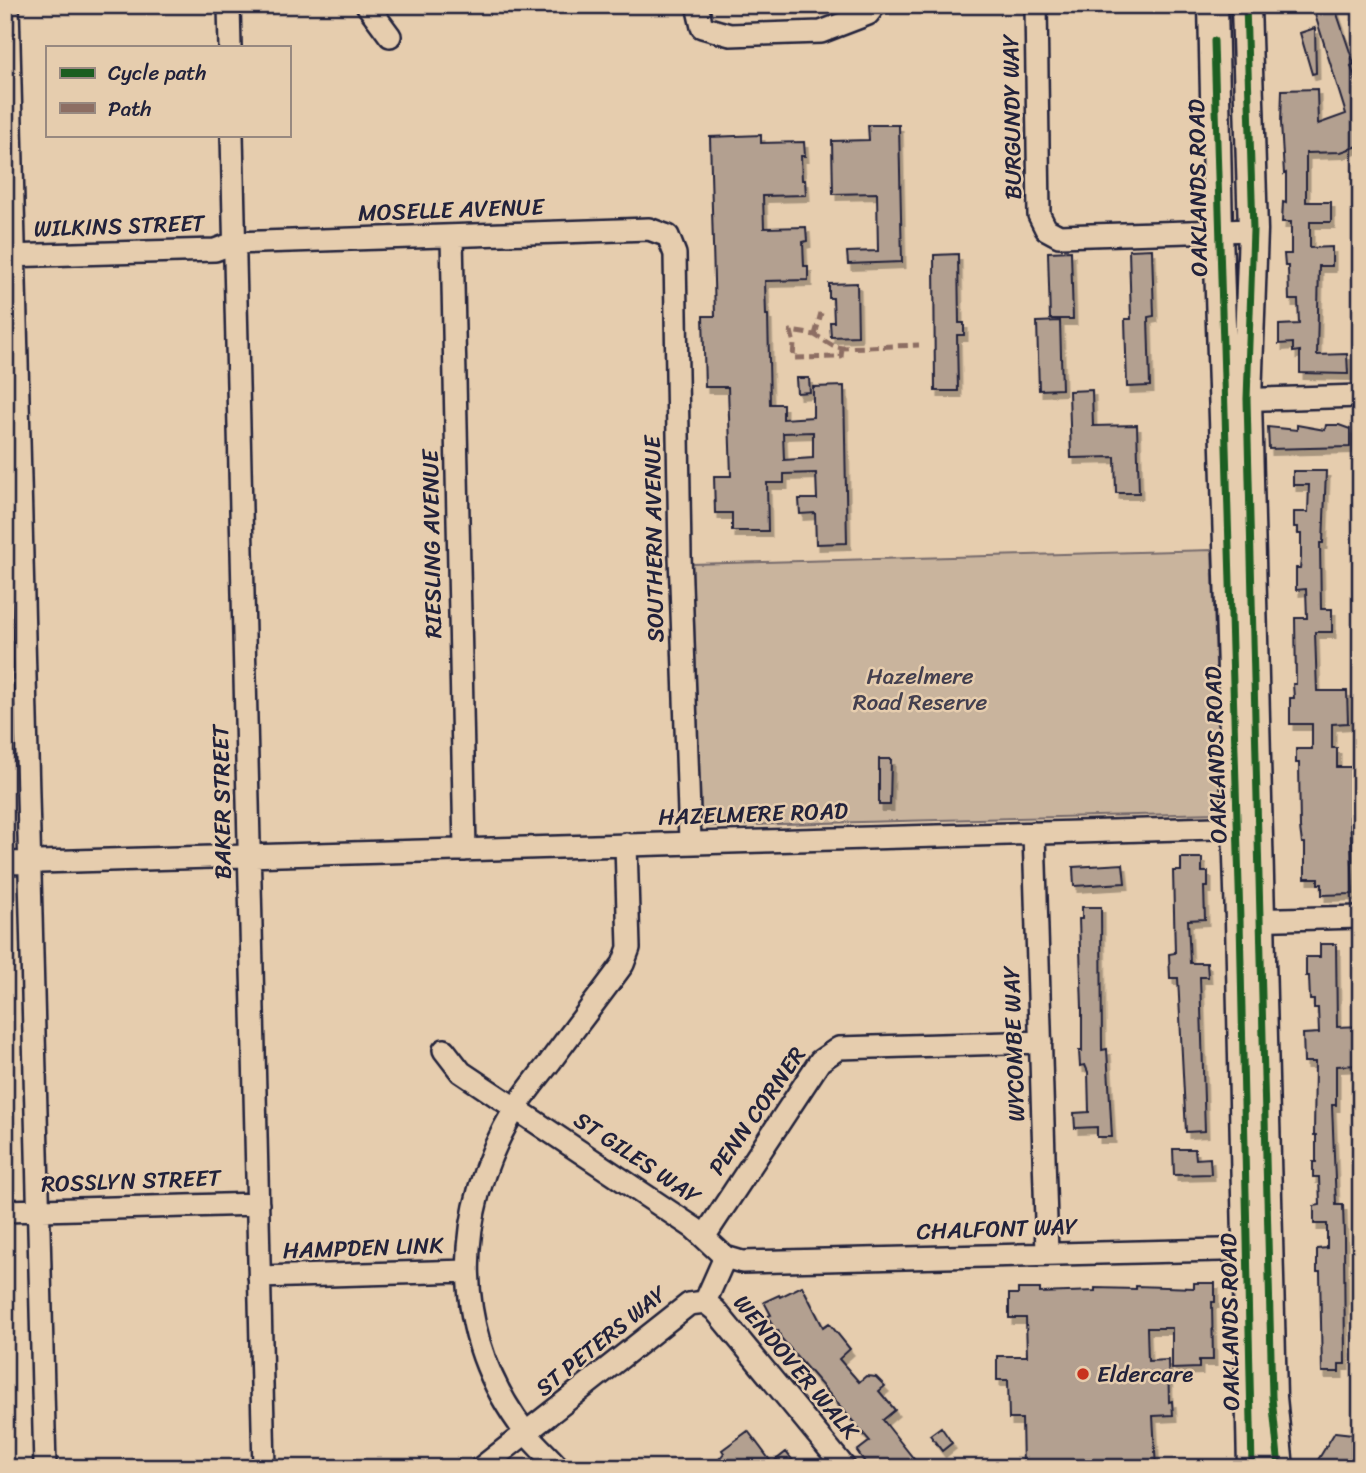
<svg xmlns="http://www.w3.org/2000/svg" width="1366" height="1473" font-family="Sriracha,sans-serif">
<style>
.green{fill:#c9b49d;stroke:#766b6c;stroke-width:2}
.building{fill:#b3a090;stroke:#22223b;stroke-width:2;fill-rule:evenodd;filter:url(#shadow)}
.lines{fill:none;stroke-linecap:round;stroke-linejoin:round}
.minor-casing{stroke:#22223b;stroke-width:26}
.major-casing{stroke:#22223b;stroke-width:33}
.minor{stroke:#e6cdae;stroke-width:21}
.major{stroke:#e6cdae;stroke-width:28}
.quiet{stroke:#8d6e63;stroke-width:5;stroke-dasharray:10 5;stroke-linecap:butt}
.cycleway-casing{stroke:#e6cdae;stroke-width:11}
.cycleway{stroke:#1b5e20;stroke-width:7}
.poi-dot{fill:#c8321e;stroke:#e6cdae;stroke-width:2.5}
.labels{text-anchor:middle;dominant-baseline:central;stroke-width:5;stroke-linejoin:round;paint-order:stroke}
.street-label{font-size:23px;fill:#22223b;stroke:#e6cdae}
.park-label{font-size:23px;fill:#433f4f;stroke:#e6cdae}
.poi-label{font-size:23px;fill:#22223b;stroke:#e6cdae;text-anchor:start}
</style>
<defs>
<filter id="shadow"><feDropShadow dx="3.5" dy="6" stdDeviation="0" flood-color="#0004"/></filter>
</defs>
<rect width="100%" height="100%" fill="#e6cdae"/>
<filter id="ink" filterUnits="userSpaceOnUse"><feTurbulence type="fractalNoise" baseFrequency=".0143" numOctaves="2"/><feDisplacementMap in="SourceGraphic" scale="14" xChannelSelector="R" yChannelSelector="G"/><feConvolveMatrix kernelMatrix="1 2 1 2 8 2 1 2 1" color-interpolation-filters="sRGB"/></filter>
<g filter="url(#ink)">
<!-- green -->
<path class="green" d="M1212 550 1221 806 1216 813 709 826 701 816 692 564Z"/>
<!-- building -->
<path class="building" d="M1312 5H1334L1354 64 1351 66 1361 97V145L1341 152 1306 153V202H1331V222H1310V248L1332 247V266H1319L1317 355 1347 354 1348 374 1300 373V351L1293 352V343L1279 344V325L1299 324 1298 300H1289L1288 266H1285L1284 254H1291V222H1282L1283 202 1286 203V173L1284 174 1281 123 1282 90 1317 89 1318 124 1346 114Z
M1315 28 1316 73 1312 74 1300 33Z
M868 125H899L902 262 848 264 847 252 878 251 877 193 833 194 832 141 869 140Z
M761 135V143L804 142 805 156H801L802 180H805L806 195 763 196 764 228 806 227 807 241 803 242 804 266H808V280L765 281 766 315H768L770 404H783V419L813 417V387L844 386 847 543 816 544 815 513 800 514 799 499H817L816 473 784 474V483H767L768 531H732V513H715L714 476H731L728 387H705L703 316H715L710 137ZM813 432V458L784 460 783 433Z
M1152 249 1154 316 1148 317 1150 386 1127 387 1125 319H1131L1129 250Z
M1071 251 1073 319H1050L1048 252Z
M958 254 959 323H964V335H957L958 391H935L934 255Z
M857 283 858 336 831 337 830 322H834L833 298H829V284Z
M1060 321 1062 389 1039 390 1037 322Z
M796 378H809L810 392 797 393Z
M1092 390 1093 426 1137 425 1139 493H1116L1115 457 1071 458 1069 391Z
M1297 425 1325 430 1326 425H1339L1350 429V447L1269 449 1268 427 1297 430Z
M1293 471H1326L1323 543H1320L1321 609H1332V632H1315L1317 691H1347L1348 723 1332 724V748H1337V767H1357L1358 811H1350L1353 894 1322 895V884H1318V878H1305V843H1302L1300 828 1299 763H1296V749H1312V724H1290V698H1294L1293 684H1296L1295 618H1307L1306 589 1296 590V568H1300L1301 560V534H1298V527H1294V512H1308L1309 485H1293Z
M879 759H891L890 805H879Z
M1181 858H1202V872H1208V887H1204L1205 919 1188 920 1190 963H1207L1208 977H1200L1205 1131 1186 1132 1178 978H1170L1169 954 1175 953 1173 871H1181Z
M1123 864 1125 883 1074 886 1073 867Z
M1082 907H1101L1102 1050 1107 1049 1112 1137H1097V1127L1075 1128 1074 1113 1089 1112 1088 1072 1085 1065 1080 1066 1079 1051H1082V1008L1079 919H1082Z
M1320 944H1336L1337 1027 1361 1026V1065L1336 1066V1105H1332L1336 1205H1343L1344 1236 1345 1364H1339V1372H1322L1320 1272H1317V1249L1327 1248V1224H1314V1206L1320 1205 1319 1177H1313V1162H1316V1135H1314L1315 1062H1304L1303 1034 1319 1033 1318 1008H1314V1000H1310L1309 976H1306V957H1320Z
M1173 1149H1195L1196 1159 1210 1158 1211 1174 1174 1175Z
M1194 1283H1215V1302H1212L1213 1360H1199V1368L1172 1369V1328H1147L1148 1361 1168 1360 1169 1402 1172 1401 1173 1415 1153 1416 1156 1468H1023L1022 1419H1009L1008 1380H997V1356H1027L1026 1318H1009V1294H1018V1289H1040V1293L1095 1291V1288L1136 1289V1286L1194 1288Z
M802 1286 823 1327 829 1323 850 1349 839 1359 859 1382 866 1376 876 1377 885 1386 879 1391 895 1410 883 1420 921 1468H869L857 1451 870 1441 781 1338 778 1330 775 1331 768 1316 771 1315 764 1302 779 1295 780 1297Z
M941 1427 952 1443 942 1451 930 1435Z
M748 1431 772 1463 786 1452 799 1468H712L724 1453 722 1450Z
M1335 1432 1361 1435V1468H1313Z"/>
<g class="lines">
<!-- minor casing -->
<g class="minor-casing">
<path id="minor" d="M8 5 45 1468
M229 5 230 47
M367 5 390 36
M697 5 702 27 730 35 821 32 868 14 875 5
M1036 5 1039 215 1046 229 1059 236 1253 230
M232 135 264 1468
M452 237 465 850
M5 256 215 250 234 243 649 229 668 236 675 254 680 555 690 842
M1233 400 1361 396
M1034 833 1047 1253
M5 863 1250 827
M1247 920 1361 917
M444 1050 461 1072 694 1228 725 1257 742 1262 1261 1249
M5 1211 258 1204
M704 1237 820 1061 839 1048 1041 1042
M259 1277 467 1271
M705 1302 715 1310 845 1468
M481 1468 689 1304 705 1302 725 1257
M559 1468C548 1456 536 1445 526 1433 450 1334 452 1213 515 1109 525 1093 538 1077 550 1062 574 1029 599 997 623 964L629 948 626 844"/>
</g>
<!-- major casing -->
<g class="major-casing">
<path id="major" d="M1213 5 1218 231 1240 920 1252 1468
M1246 5 1253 230 1247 399 1272 1397 1279 1468"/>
</g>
<!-- minor -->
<use href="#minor" class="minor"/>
<!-- major -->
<use href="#major" class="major"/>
<!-- quiet -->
<path class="quiet" d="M815 335 821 313
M842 348 841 357 793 358 794 344 791 331 815 335 833 346 842 348 919 345"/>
<!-- cycleway casing -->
<g class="cycleway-casing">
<path id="cycleway" d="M1246 5 1253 230 1247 399 1272 1397 1279 1468
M1214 41 1240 920 1252 1468"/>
</g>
<!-- cycleway -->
<use href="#cycleway" class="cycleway"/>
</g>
</g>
<!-- markers -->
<circle class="poi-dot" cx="1083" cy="1374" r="7"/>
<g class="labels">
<!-- street labels -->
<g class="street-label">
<text transform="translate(1012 117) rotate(-91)">BURGUNDY WAY</text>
<text transform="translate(1198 188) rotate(-91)">OAKLANDS ROAD</text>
<text transform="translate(451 210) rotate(-2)">MOSELLE AVENUE</text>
<text transform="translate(119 226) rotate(-2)">WILKINS STREET</text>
<text transform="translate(654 539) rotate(-91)">SOUTHERN AVENUE</text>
<text transform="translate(432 544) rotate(-91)">RIESLING AVENUE</text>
<text transform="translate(1216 755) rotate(-92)">OAKLANDS ROAD</text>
<text transform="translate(222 802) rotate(-91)">BAKER STREET</text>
<text transform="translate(753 814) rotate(-2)">HAZELMERE ROAD</text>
<text transform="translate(1014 1044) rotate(-92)">WYCOMBE WAY</text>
<text transform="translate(757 1111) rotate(-55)">PENN CORNER</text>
<text transform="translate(637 1158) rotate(34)">ST GILES WAY</text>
<text transform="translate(131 1181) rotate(-2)">ROSSLYN STREET</text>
<text transform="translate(997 1229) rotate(-2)">CHALFONT WAY</text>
<text transform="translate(363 1248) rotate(-2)">HAMPDEN LINK</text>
<text transform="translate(1230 1322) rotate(-91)">OAKLANDS ROAD</text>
<text transform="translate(601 1341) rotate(-39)">ST PETERS WAY</text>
<text transform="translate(796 1367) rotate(50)">WENDOVER WALK</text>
</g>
<!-- park labels -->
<g class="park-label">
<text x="920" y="676">Hazelmere<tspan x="920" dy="26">Road Reserve</tspan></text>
</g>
<!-- poi labels -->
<g class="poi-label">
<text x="1097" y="1374">Eldercare</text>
</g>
</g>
<!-- margin -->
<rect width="1366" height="1473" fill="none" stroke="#e6cdae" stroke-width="28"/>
<rect x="14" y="14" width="1338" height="1445" fill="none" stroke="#22223b" stroke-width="2.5" filter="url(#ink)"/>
<!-- legend -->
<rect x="46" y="46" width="245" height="91" fill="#e6cdae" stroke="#988980" stroke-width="2"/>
<rect x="60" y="68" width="35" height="10" fill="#1b5e20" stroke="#988980" stroke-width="2"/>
<text x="108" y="80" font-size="21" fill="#22223b">Cycle path</text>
<rect x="60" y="103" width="35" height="10" fill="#8d6e63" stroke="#988980" stroke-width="2"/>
<text x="108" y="116" font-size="21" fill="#22223b">Path</text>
</svg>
